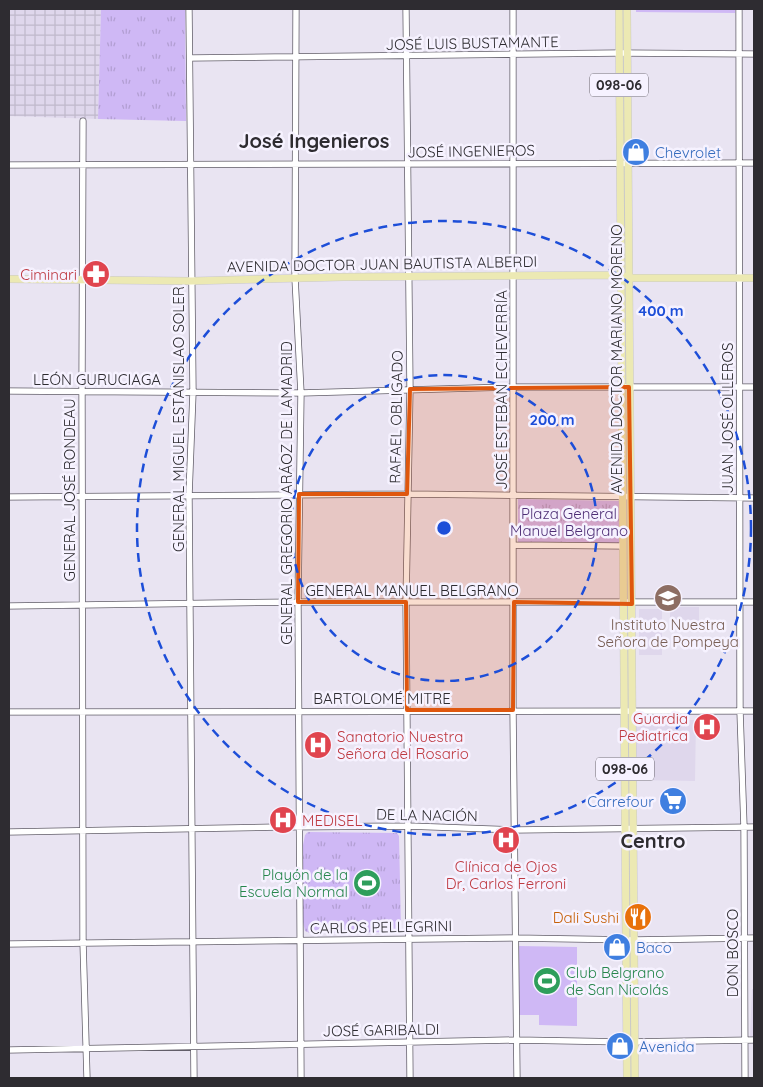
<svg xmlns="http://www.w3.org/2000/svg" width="763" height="1087" font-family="Quicksand,sans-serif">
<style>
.built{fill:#dfd7ec}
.industrial{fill:url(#industrial-grid)}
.grass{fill:url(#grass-tufts)}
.pitch{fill:#cfb8f5}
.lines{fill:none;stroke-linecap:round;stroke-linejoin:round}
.minor-casing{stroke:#625e69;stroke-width:7}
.major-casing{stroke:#c9c8c9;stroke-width:8}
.minor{stroke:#fff;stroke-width:5.5}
.major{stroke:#ece9b3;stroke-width:7}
.marked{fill:#df570e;fill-opacity:0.2;stroke:#df570e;stroke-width:4;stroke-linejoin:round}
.ring{fill:none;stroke:#1d4ed8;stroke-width:2.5;stroke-dasharray:9 6}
.labels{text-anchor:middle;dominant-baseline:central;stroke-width:5;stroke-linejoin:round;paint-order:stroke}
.shield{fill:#f6f2ff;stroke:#6a676f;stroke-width:1}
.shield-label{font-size:14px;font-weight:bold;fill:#2e2c31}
.street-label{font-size:15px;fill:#2e2c31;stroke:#f6f2ff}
.shop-label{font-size:15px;fill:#366cbe;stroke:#f6f2ff;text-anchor:start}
.health-label{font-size:15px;fill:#be3a42;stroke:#f6f2ff;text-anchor:end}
.park-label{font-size:15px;fill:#4f2f76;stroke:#f6f2ff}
.education-label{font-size:15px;fill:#785e54;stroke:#f6f2ff}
.leisure-label{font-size:15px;fill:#27864d;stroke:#f6f2ff;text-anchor:end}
.food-label{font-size:15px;fill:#c56008;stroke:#f6f2ff;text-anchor:end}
.district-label{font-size:20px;font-weight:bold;fill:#2e2c31;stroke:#f6f2ff}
.centre{fill:#1d4ed8;stroke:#f6f2ff;stroke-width:2.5}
.ring-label{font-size:15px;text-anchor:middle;font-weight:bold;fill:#1d4ed8;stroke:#f6f2ff;stroke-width:5;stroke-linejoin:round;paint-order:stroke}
</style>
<defs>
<pattern id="industrial-grid" width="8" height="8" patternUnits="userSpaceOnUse" patternTransform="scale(1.25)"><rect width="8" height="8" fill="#dfd7ec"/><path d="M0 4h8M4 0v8" fill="none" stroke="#c0b9cb"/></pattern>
<pattern id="grass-tufts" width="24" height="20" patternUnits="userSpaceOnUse" patternTransform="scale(1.25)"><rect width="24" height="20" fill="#cfb8f5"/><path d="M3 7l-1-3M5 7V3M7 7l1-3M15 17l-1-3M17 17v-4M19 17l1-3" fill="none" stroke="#b29ed2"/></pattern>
</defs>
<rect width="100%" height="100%" fill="#e9e4f2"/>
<!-- built -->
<path class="built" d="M670 607H699V626L670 625Z
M639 609H662V655H639Z
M636 720H696L695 781 636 780Z
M752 989H754V1036L750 1037Z"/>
<!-- industrial -->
<path class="industrial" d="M9 9H101L98 119 9 116Z"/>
<!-- grass -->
<path class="grass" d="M101 9H185L186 121 98 119Z
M636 9H735V13L636 12Z
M518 499 620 501 619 544 518 542Z
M308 832 397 833 399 836 401 929 398 932 310 933 305 931 303 922V845L305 835Z"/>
<!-- pitch -->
<path class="pitch" d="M357 875H378V891H357Z
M518 946 577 947V1026L539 1025V1015H518Z"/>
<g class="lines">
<!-- minor casing -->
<g class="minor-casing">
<path id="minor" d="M189 9 193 392 189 495 194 1078
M296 9 295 278 301 393 298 602 301 1078
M406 9 410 389 406 602 410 1078
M513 9V710L517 1078
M739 9 740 711 744 827 745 1078
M190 58 619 53 754 54
M83 121 82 390 83 942 87 1078
M9 165 754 163
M9 391 301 393 513 387H754
M9 497 407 494 754 498
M514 545 623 546
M9 606 298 602H754
M9 712 754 711
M9 832 279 827 408 826 515 830 754 827
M9 944 514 938 634 940 754 938
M9 1050 516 1040 627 1042 754 1040"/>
</g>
<!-- major casing -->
<g class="major-casing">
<path id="major" d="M619 9 627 1078
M627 9 635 1078
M9 279 191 281 343 277 621 275 629 278H754"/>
</g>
<!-- minor -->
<use href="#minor" class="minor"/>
<!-- major -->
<use href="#major" class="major"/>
</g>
<!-- marked area -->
<path class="marked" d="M629 387 632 604 514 602 513 710H407L406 602H298L299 494H407L410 389Z"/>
<!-- distance rings -->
<g class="ring">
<circle cx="444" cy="528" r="153"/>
<circle cx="444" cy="528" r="307"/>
</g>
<!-- icons -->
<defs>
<g id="shop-disc" transform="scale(1.4375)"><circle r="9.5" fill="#3f7fe0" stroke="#f6f2ff"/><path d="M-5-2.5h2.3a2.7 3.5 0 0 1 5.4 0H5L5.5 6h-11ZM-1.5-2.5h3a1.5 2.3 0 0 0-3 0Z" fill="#fff"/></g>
<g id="pharmacy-disc" transform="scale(1.4375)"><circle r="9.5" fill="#e0444e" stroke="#f6f2ff"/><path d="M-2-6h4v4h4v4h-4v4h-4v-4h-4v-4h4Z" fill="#fff"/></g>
<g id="school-disc" transform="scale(1.4375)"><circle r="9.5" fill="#8d6e63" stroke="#f6f2ff"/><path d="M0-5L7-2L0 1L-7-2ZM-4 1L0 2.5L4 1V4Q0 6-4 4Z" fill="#fff"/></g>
<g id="hospital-disc" transform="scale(1.4375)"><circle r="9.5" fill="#e0444e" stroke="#f6f2ff"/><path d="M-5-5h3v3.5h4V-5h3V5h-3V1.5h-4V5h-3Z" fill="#fff"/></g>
<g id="supermarket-disc" transform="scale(1.4375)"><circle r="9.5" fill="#3f7fe0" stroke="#f6f2ff"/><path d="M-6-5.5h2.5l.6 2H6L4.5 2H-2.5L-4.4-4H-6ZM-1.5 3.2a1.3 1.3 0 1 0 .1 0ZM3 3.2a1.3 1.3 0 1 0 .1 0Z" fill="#fff"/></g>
<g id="stadium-disc" transform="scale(1.4375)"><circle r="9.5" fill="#2e9e5b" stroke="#f6f2ff"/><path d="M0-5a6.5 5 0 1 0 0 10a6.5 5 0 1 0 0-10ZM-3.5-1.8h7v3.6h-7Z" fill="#fff"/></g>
<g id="restaurant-disc" transform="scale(1.4375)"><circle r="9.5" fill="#e8710a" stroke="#f6f2ff"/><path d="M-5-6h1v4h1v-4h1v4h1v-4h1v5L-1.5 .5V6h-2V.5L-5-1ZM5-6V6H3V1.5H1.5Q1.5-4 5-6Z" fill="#fff"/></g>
</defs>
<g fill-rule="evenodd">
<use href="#shop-disc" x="636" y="152"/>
<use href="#pharmacy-disc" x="96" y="274"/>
<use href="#school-disc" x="668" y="598"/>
<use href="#hospital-disc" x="707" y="727"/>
<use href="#hospital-disc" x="318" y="745"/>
<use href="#supermarket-disc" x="673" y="801"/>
<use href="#hospital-disc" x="283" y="820"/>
<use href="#hospital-disc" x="506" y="840"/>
<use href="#stadium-disc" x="367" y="883"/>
<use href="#restaurant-disc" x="638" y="917"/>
<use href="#shop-disc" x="617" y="947"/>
<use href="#stadium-disc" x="547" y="981"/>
<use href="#shop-disc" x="620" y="1046"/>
</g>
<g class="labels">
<!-- shield labels -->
<g class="shield">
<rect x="590" y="73.5" width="58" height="23" rx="4"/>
<rect x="596" y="757.5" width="58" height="23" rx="4"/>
</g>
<g class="shield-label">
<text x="619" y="85">098-06</text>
<text x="625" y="769">098-06</text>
</g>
<!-- street labels -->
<g class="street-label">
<text transform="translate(472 43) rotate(-1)">JOSÉ LUIS BUSTAMANTE</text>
<text transform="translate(471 151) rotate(-1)">JOSÉ INGENIEROS</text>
<text transform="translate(382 264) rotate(-1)">AVENIDA DOCTOR JUAN BAUTISTA ALBERDI</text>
<text transform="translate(616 359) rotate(-90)">AVENIDA DOCTOR MARIANO MORENO</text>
<text x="97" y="379">LEÓN GURUCIAGA</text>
<text transform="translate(501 390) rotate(-90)">JOSÉ ESTEBAN ECHEVERRÍA</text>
<text transform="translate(396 417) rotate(-89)">RAFAEL OBLIGADO</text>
<text transform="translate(727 418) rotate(-90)">JUAN JOSÉ OLLEROS</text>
<text transform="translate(178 419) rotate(-90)">GENERAL MIGUEL ESTANISLAO SOLER</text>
<text transform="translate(69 490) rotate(-90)">GENERAL JOSÉ RONDEAU</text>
<text transform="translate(286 493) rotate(-90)">GENERAL GREGORIO ARÁOZ DE LAMADRID</text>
<text x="412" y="590">GENERAL MANUEL BELGRANO</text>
<text x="382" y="698">BARTOLOMÉ MITRE</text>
<text transform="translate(427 815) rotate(1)">DE LA NACIÓN</text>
<text transform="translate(381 927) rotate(-1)">CARLOS PELLEGRINI</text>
<text transform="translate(732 953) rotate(-90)">DON BOSCO</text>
<text transform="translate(381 1030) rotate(-1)">JOSÉ GARIBALDI</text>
</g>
<!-- shop labels -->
<g class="shop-label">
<text x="655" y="152">Chevrolet</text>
<text x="654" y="801" text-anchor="end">Carrefour</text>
<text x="636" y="947">Baco</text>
<text x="639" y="1046">Avenida</text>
</g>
<!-- health labels -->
<g class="health-label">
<text x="77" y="274">Ciminari</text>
<text x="688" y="718">Guardia<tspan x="688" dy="17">Pediatrica</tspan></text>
<text x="337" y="736" text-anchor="start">Sanatorio Nuestra<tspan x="337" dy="17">Señora del Rosario</tspan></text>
<text x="302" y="820" text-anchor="start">MEDISEL</text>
<text x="506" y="866" text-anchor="middle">Clínica de Ojos<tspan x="506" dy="17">Dr, Carlos Ferroni</tspan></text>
</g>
<!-- park labels -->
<g class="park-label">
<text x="569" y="513">Plaza General<tspan x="569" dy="17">Manuel Belgrano</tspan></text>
</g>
<!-- education labels -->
<g class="education-label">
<text x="668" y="624">Instituto Nuestra<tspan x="668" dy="17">Señora de Pompeya</tspan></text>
</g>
<!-- leisure labels -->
<g class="leisure-label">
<text x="348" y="874">Playón de la<tspan x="348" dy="17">Escuela Normal</tspan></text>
<text x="566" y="972" text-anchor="start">Club Belgrano<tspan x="566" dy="17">de San Nicolás</tspan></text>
</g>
<!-- food labels -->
<g class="food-label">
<text x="619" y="917">Dali Sushi</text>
</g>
<!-- district labels -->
<g class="district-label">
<text x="314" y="140">José Ingenieros</text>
<text x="653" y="840">Centro</text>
</g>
</g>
<circle cx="444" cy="528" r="8" class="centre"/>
<g class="ring-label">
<text x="661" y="316">400 m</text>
<text x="552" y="425">200 m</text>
</g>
<!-- border -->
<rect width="763" height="1087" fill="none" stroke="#2e2c31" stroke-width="20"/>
</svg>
